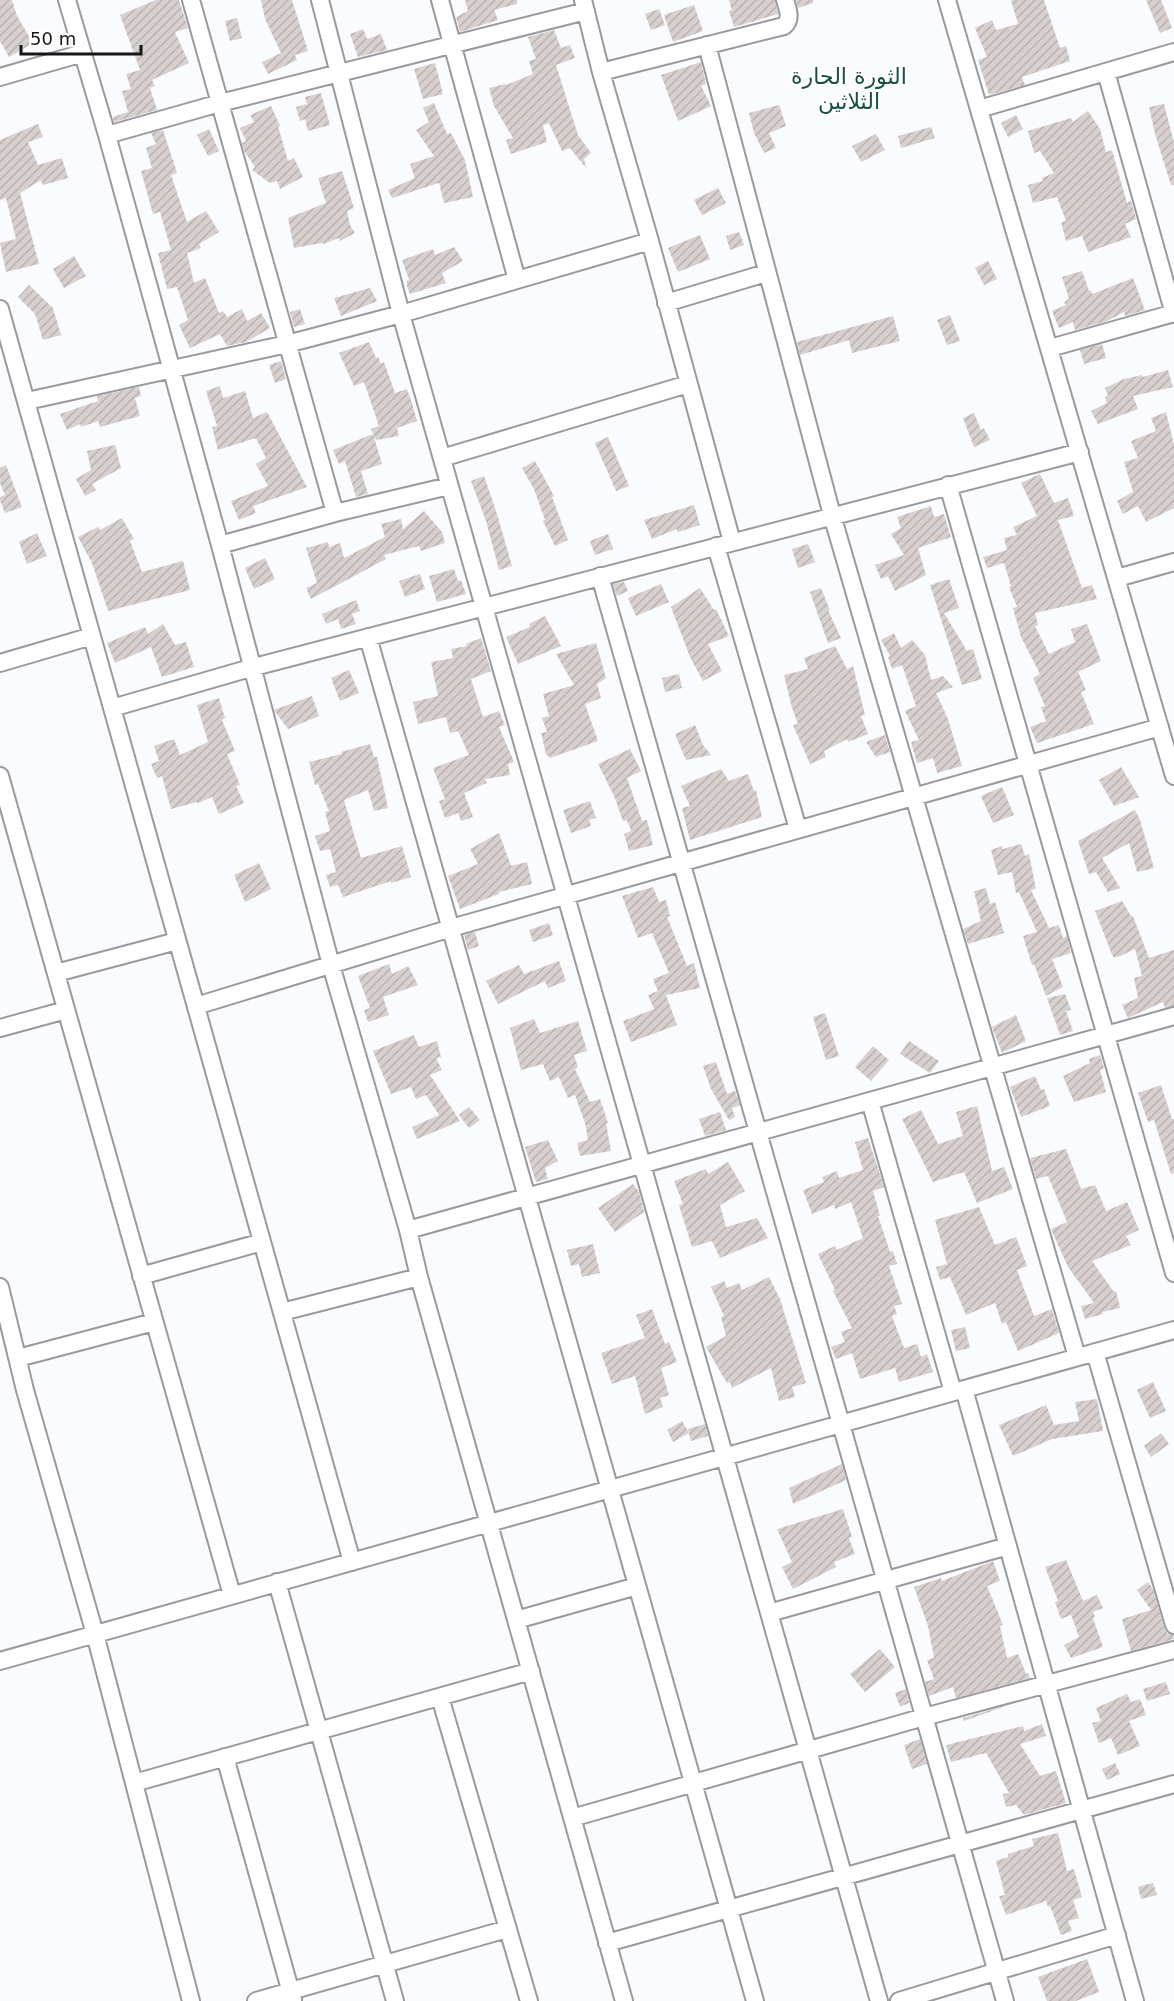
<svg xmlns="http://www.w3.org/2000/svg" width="1174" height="2001" font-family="'DejaVu Sans','Noto Naskh Arabic',sans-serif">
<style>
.building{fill:url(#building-hatch)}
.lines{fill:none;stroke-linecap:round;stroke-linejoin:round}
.minor-casing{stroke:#99999e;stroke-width:20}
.minor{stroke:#fff;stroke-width:16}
.labels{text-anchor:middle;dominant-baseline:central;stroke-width:4.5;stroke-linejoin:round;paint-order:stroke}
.neighbourhood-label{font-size:22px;fill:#164f47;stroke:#fff}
</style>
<defs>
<pattern id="building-hatch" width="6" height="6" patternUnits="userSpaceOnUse" patternTransform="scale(1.5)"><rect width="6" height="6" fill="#d7d0ce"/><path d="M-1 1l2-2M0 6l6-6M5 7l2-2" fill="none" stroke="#b8b2b0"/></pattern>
</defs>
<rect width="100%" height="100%" fill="#fafbfe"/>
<!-- building -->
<path class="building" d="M0 0H12L17 16 33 43 9 57 0 41Z
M156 0H179L188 28 175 32 189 63 152 80 155 86 150 88 157 110 114 122 113 117 128 112 122 91 131 89 126 74 140 70 120 15Z
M261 0H292L308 51 295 55 297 60 268 74 262 62 281 53 265 19Z
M465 0H517V4L494 10 498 20 460 32 456 17 468 11Z
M729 0H775L778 14 734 27 729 11 732 10Z
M796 0H813V3L798 8Z
M1011 0H1044L1060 48 1066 46 1070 61 1022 77 1025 85 989 95 978 60 987 57 975 28 992 20 996 30 1018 24Z
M1146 0H1161L1172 28 1160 33Z
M694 5 703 31 673 42 664 15Z
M659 9 665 25 651 30 645 14Z
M237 18 242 38 230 41 225 21Z
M363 29 367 39 381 34 387 50 358 57 350 34Z
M554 30 561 48 570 45 575 58 556 65 578 135 591 153 584 159 586 168 570 148 562 151 549 123 543 125 547 142 511 154 506 140 513 138 494 106 489 88 505 84 506 85 533 74 529 61 536 59 528 37Z
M701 62 706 84 701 86 711 106 678 121 661 75Z
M435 63 443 94 423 99 414 69Z
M321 93 330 125 308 131 305 119 300 121 296 107 307 104 305 97Z
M434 103 447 134 451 133 465 160 473 197 444 203 439 183 392 198 388 190 415 178 410 164 434 156 416 130 429 122 423 108Z
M1164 104 1174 143V185H1171L1155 134 1149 107Z
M779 105 786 126 769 133 776 148 764 153 754 133 749 113Z
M271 106 280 126H278L288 161 294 158 303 177 280 189 277 181 270 183 252 170 255 167 244 151 242 143 246 141 240 128 254 122 250 115Z
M1088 111 1100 129 1106 152 1112 150 1127 203 1131 201 1136 219 1125 224 1131 237 1088 252 1082 236 1066 241 1061 222 1066 221 1057 197 1033 203 1028 185 1043 181 1042 178 1054 173 1040 151 1034 153 1028 131 1071 118 1073 122Z
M1016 115 1023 129 1008 137 1001 123Z
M38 124 43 137 28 142 38 165 62 158 68 178 43 185 41 180 20 193 39 264 6 272 0 243 16 239 6 198 0 200V140Z
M931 127 935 138 901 148 898 136Z
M209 129 219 151 208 156 197 135Z
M163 130 177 173 171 175 187 222 206 211 219 232 199 244 201 248 187 253 194 283 205 278 219 313 223 311 227 317 242 309 247 321 261 313 270 328 246 342 227 346 220 334 190 348 179 325 188 320 177 287 167 289 158 253 171 250 160 212 153 214 141 171 152 168 146 148 156 144 151 133Z
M876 134 885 150 861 162 852 146Z
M342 171 354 208 347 211 350 225 355 233 340 241 339 238 323 244 322 243 294 248 288 218 326 203 318 178Z
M718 188 726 203 702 215 694 200Z
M739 232 744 245 730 250 726 236Z
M700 235 710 259 678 272 668 248Z
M454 247 463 261 442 273 446 283 410 294 407 286V281L409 280 402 260 433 249 435 255Z
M74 256 86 276 64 288 53 269Z
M988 261 997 279 984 285 975 268Z
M1082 271 1089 291 1091 290 1092 294 1133 278 1145 310 1125 316 1124 312 1107 321 1075 330 1073 322 1059 328 1052 311 1066 305 1064 302 1069 299 1062 277Z
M29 285 53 308 61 335 43 340 35 314 18 297Z
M370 288 377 301 341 316 334 298Z
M300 309 305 324 294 327 290 312Z
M950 315 960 341 947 345 937 320Z
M893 316 900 341 852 353 849 340 800 355 797 342Z
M369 342 376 358 378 357 381 364 384 362 395 393 407 389 412 403 417 421 397 428 399 436 376 440 371 429 379 426 364 382 354 386 339 353Z
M1102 344 1106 358 1084 364 1080 350Z
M281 361 286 379 275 383 269 365Z
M1168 370 1173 387 1133 396 1138 409 1098 424 1091 411 1107 403 1105 397 1108 396 1105 388 1124 379 1142 375 1143 377Z
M220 386 223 398 245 391 253 418 267 412 307 487 253 506 256 513 239 520 231 501 268 486 256 464 266 458 256 438 218 450 212 427 217 426 206 391Z
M139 387 141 396 135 398 140 416 100 427 98 421 81 427 80 424 67 430 60 414 98 401 97 396Z
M1166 412 1174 445V508L1146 522 1138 506 1123 514 1117 501 1133 492 1124 462 1138 458 1131 441 1156 431 1151 418Z
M974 413 981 430 984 428 990 440 974 447 963 418Z
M373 434 382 464 361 471 368 494 356 497 345 461 339 464 333 450Z
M608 437 629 486 616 491 595 443Z
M115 445 121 468 92 484 96 490 85 496 76 479 91 470 87 451Z
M535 461 554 496 552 497 568 540 555 546 543 521 545 520 534 489 522 468Z
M6 465 22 507 5 513 0 500V497L5 495 0 483V468Z
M1040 474 1054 503 1068 498 1074 516 1058 520 1082 588 1092 585 1097 599 1035 613 1038 625 1035 626 1049 654 1075 642 1071 629 1087 624 1101 661 1078 672 1086 690 1081 692 1094 724 1037 743 1030 727 1046 721 1041 707 1045 706 1033 678 1040 674 1021 637 1013 608 1017 607 1009 587 1011 586 1004 563 987 568 983 557 1007 550 1004 538 1017 535 1013 527 1037 516 1021 483Z
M484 476 497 514 512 566 499 570 486 521 471 481Z
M694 505 700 525 678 532 677 529 652 539 644 520Z
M931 506 934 517 944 514 951 537 918 548 926 575 895 591 888 576 881 579 875 565 904 555 891 534 901 528 897 517Z
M424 511 442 532 445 543 421 551 419 546 384 555 386 559 311 599 306 588 317 583 306 548 328 542 329 547 340 543 344 558 385 537 381 524 401 519 403 529Z
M122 518 134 539 130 541 142 572 183 561 190 590 108 611 92 563 78 537 98 527 100 530Z
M37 533 47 556 27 564 19 542Z
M608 534 613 549 595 555 590 541Z
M808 544 815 562 798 568 792 549Z
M265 558 275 579 254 589 245 568Z
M454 569 458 581 461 580 466 594 437 602 429 576Z
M420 574 425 589 405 597 399 581Z
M949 579 959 608 944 613 967 651 973 649 982 679 962 685 930 585Z
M624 582 628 591 617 596 613 584Z
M661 584 669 602 636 616 628 598Z
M700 588 714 610 716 609 729 636 708 644 722 671 703 681 690 657 671 607Z
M821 588 830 610H828L841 638 828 643 810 592Z
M356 600 360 611 352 614 356 624 341 629 338 619 326 624 322 614Z
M545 616 561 646 518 664 506 637 530 627 529 624Z
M163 624 175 645 186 642 194 667 162 677 151 647 115 663 107 643 145 627 148 634Z
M894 633 901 648 912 640 925 655 931 680 943 676 953 687 936 693 948 719 962 766 937 773 933 758 917 763 911 742 919 740 905 711 916 706 902 665 892 669 888 657 890 656 881 640Z
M481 638 491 671 471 679 483 717 499 711 505 725 499 727 514 762 508 764 510 775 485 779 487 783 464 793 473 817 461 821 458 813 445 818 439 801 445 799 433 768 469 755 458 731 450 733 446 717 418 724 413 702 438 696 431 662 453 658 451 649 467 646 466 644Z
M596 643 606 678 597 684 601 698 585 704 598 741 550 758 546 754 541 733 547 732 542 718 549 716 543 694 574 685 556 654Z
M835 646 847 669 853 666 865 715 861 716 868 734 848 742 847 739 824 751 826 757 810 764 793 725 798 724 792 708 784 675 808 669 804 658Z
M349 670 359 693 340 701 331 678Z
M679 674 682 688 665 692 662 678Z
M312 696 319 716 288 729 274 710Z
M219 698 225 718 222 720 235 751 227 754 240 785 236 786 244 803 219 814 212 797 198 803 197 802 171 809 162 776 157 778 151 764 159 761 154 746 174 739 180 755 208 742 197 705Z
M695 725 703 745 711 755 686 760 675 734Z
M885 735 890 752 876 757 866 742Z
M370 744 374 757H377L388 808 374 811 368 790 344 800 361 858 402 846 411 877 391 883V881L343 897 338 885 330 887 326 875 336 872 330 849 320 851 315 836 330 831 325 812 329 811 318 784 315 785 309 762 342 754 341 752Z
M630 749 641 771 627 778 642 821 647 820 653 845 629 851 624 834 631 831 627 820 623 821 614 796 598 764Z
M1121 767 1139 797 1114 806 1099 780Z
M721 769 729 781 748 774 754 791 756 790 762 817 690 840 682 808 690 806 681 786Z
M1002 787 1014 815 993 823 981 796Z
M590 801 596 818 589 820 591 826 571 833 563 810Z
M1135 810 1140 820 1154 868 1137 872 1129 843 1102 858 1120 888 1108 892 1096 872 1089 874 1078 841Z
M499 833 511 866 527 862 532 884 499 892V894L460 909 448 876 478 864 470 849Z
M1021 844 1025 856 1029 854 1036 889 1031 890 1049 928 1059 925 1063 938 1067 936 1071 953 1052 959 1063 987 1046 996 1034 964 1032 965 1023 936 1037 932 1019 892 1016 893 1012 872 998 875 991 850 1002 846 1003 849Z
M259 863 271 889 245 902 234 875Z
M653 887 659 902 666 900 670 916 667 917 687 966 694 963 700 988 666 995 677 1025 631 1042 623 1021 654 1009 648 995 658 991 653 979 669 973 652 933 638 938 622 896Z
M986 888 990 904 995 902 1004 933 968 944 963 929 981 921 974 891Z
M1122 901 1131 916H1133L1149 958 1174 950V1006L1165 1008 1163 1002 1128 1018 1122 1005 1138 998 1134 978 1142 976 1135 949 1118 957H1113L1095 911Z
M549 923 553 935 533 942 529 930Z
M475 932 479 946 468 950 464 935Z
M559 961 566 981 548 988 545 981 498 1004 486 981 519 965 524 974Z
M389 964 392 974 408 966 418 985 383 997 389 1015 368 1022 364 1010 370 1008 358 976Z
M1065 994 1071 1010 1066 1011 1073 1031 1060 1035 1047 998Z
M825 1013 839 1056 826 1060 813 1017Z
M1016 1015 1026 1041 1002 1053 992 1027Z
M534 1019 540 1033 578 1021 587 1051 574 1055 578 1067 575 1069 590 1102 600 1099 608 1123H606L611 1151 580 1156 577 1143 588 1140 585 1123 575 1095 568 1098 559 1077 550 1081 543 1064 521 1070 510 1028Z
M414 1035 419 1047 437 1041 441 1057 436 1058 442 1070 430 1075 460 1121 417 1139 412 1127 439 1115 426 1095 416 1099 411 1087 391 1094 373 1051Z
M909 1041 939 1061 930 1073 900 1054Z
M873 1046 889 1060 871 1081 855 1067Z
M1100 1055 1104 1068 1100 1070 1106 1092 1074 1102 1063 1076 1090 1063 1089 1059Z
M716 1062 727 1094 735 1091 740 1105 732 1108 735 1117 729 1120 711 1089 703 1066Z
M1035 1076 1041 1090 1044 1089 1050 1106 1021 1117 1010 1087Z
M1161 1085 1172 1119H1174V1173L1171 1174 1154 1120 1148 1122 1138 1093Z
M977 1106 992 1171 1004 1167 1013 1189 977 1203 964 1172 933 1182 902 1119 921 1110 938 1144 963 1136 956 1112Z
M469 1107 480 1120 469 1128 459 1115Z
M720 1112 726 1130 705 1136 699 1119Z
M868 1138 884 1187 873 1191 880 1216H878L890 1252 893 1251 897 1264 889 1266 902 1304 894 1306 897 1314 892 1316 904 1348 917 1344 921 1357 927 1354 933 1372 899 1382 895 1368 860 1379 852 1353 836 1359 831 1347 845 1342 841 1332 852 1328 833 1291 835 1290 818 1254 835 1246 837 1250 863 1238 851 1202 835 1209 834 1205 812 1214 803 1190 824 1182 822 1177 837 1171 839 1178 863 1170 855 1142Z
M548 1140 558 1161 545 1168 548 1179 536 1182 525 1147Z
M1066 1149 1081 1189 1095 1185 1106 1211 1127 1202 1139 1230 1126 1236 1131 1245 1092 1261 1114 1292 1116 1291 1120 1308 1102 1312 1103 1314 1085 1319 1081 1306 1094 1303 1068 1267 1051 1229 1067 1222 1048 1176 1036 1179 1030 1158Z
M728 1162 745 1191 720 1205 726 1227 757 1218 768 1238 720 1258 712 1241 692 1247 679 1205 683 1204 674 1181 706 1169 708 1174Z
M633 1184 639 1192 644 1212 615 1232 598 1208Z
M979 1207 995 1245 1016 1237 1027 1266 1017 1270 1034 1316 1052 1309 1059 1333 1018 1351 1006 1322 1002 1324 995 1303 966 1315 950 1277 940 1280 936 1267 947 1264 935 1220Z
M593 1244 600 1273 582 1277 579 1264 571 1266 567 1250Z
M769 1277 780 1299 806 1383 792 1387 795 1397 779 1401 771 1368 732 1388 730 1382 727 1383 706 1347 726 1336 721 1317 724 1316 711 1287 724 1281 727 1288 739 1283 742 1290Z
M652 1309 665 1344 669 1342 677 1362 661 1368 669 1395 660 1398 663 1407 645 1414 635 1376 612 1384 601 1353 645 1338 636 1315Z
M965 1327 970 1348 956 1351 951 1330Z
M1153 1382 1166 1411 1150 1418 1137 1390Z
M1097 1399 1103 1431 1052 1439 1013 1456 999 1425 1046 1405 1054 1425 1079 1421 1075 1402Z
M682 1421 689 1433 673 1442 667 1430Z
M705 1424 708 1436 691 1441 688 1429Z
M1161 1433 1169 1444 1151 1457 1144 1446Z
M842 1464 846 1480 793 1504 789 1488Z
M843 1509 852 1537 849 1538 855 1554 834 1562 836 1567 793 1589 782 1567 792 1562 777 1529Z
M1066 1560 1083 1601 1097 1595 1103 1608 1093 1612 1095 1617 1093 1618 1103 1647 1071 1658 1064 1645 1079 1637 1071 1615 1061 1619 1055 1602 1058 1601 1045 1567Z
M993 1561 1000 1581 987 1586 1003 1625 1000 1626 1007 1658 1018 1654 1026 1674 1028 1673 1030 1678 956 1698 953 1687 929 1696 925 1682 934 1679 927 1660 934 1658 928 1626 914 1587 941 1578 942 1581Z
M1148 1582 1153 1589 1164 1628 1167 1633 1173 1635 1174 1639 1131 1651 1122 1619 1151 1610 1137 1590Z
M880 1649 895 1667 865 1692 850 1674Z
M1166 1682 1170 1694 1147 1701 1143 1689Z
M906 1689 909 1703 900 1707 895 1693Z
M1127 1694 1131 1702 1140 1699 1146 1715 1129 1721 1140 1746 1118 1755 1111 1738 1099 1743 1092 1723 1101 1721 1096 1708Z
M1011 1704 964 1721 963 1718Z
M1042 1724 1046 1736 1020 1744 1040 1776 1056 1771 1066 1803 1024 1815 1016 1805 1006 1807 1003 1794 1009 1793 986 1753 951 1762 946 1745 1023 1726 1024 1731Z
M920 1739 927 1764 912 1769 904 1745Z
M1115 1763 1120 1774 1107 1780 1102 1769Z
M1058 1833 1067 1871 1074 1869 1082 1897 1073 1900 1079 1918 1068 1921 1072 1931 1061 1935 1050 1906 1048 1907 1046 1901 1006 1915 999 1896 1005 1895 996 1861 1008 1857V1854L1034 1846 1032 1839Z
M1153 1883 1157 1895 1141 1899 1138 1887Z
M1087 1959 1099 1992 1076 2001H1047L1038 1977Z"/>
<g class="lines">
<!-- minor casing -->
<g class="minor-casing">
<path id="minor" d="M67 0 107 135 220 545 331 965 408 1230 419 1277 624 2001
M191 0 335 513
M320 0 401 314 879 2001
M440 0 517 280
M583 0 601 72 650 241 732 542
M947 0 1174 776
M707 45 832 515 1077 1357
M601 72 784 26C792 19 788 10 785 0
M1106 72 1174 314
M0 77 83 53
M979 109 1174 52
M107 135 220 103 586 11
M666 303 766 273
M0 309 352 1562
M1050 348 1174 313
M27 401 287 344 401 314 650 241
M442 458 688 384
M948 485 1174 1273
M220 545 335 513 449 486
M716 546 798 829
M600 576 1005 2001
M1117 578 1174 562
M368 637 755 2001
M0 663 92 636
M112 708 254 667 1080 452
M0 776 232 1595
M56 973 177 941
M196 1006 451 928 1160 727
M0 1028 66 1010
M870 1101 953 1392
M408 1230 1174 1016
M141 1276 262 1242
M0 1287 25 1390 95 1634 191 2001
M282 1312 419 1277
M1095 1352 1174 1625
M18 1358 154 1322
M964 1389 1135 2001
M277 1582 395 2001
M769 1613 1008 1546
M516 1620 637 1586
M0 1661 1174 1330
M440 1697 529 2001
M225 1757 293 2000
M134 1783 531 1671
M572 1818 924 1717 1174 1650
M607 1943 1174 1784
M256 2001 507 1929
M899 2001 1117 1935"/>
</g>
<!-- minor -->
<use href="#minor" class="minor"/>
</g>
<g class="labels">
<!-- neighbourhood labels -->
<g class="neighbourhood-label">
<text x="849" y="76">الثورة الحارة<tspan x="849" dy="25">الثلاثين</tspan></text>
</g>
</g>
<!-- scale -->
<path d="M21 45v9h120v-9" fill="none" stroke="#161618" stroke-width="3"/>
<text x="30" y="45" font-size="18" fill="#161618" stroke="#ffffff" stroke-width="4.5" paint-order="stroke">50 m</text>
</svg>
